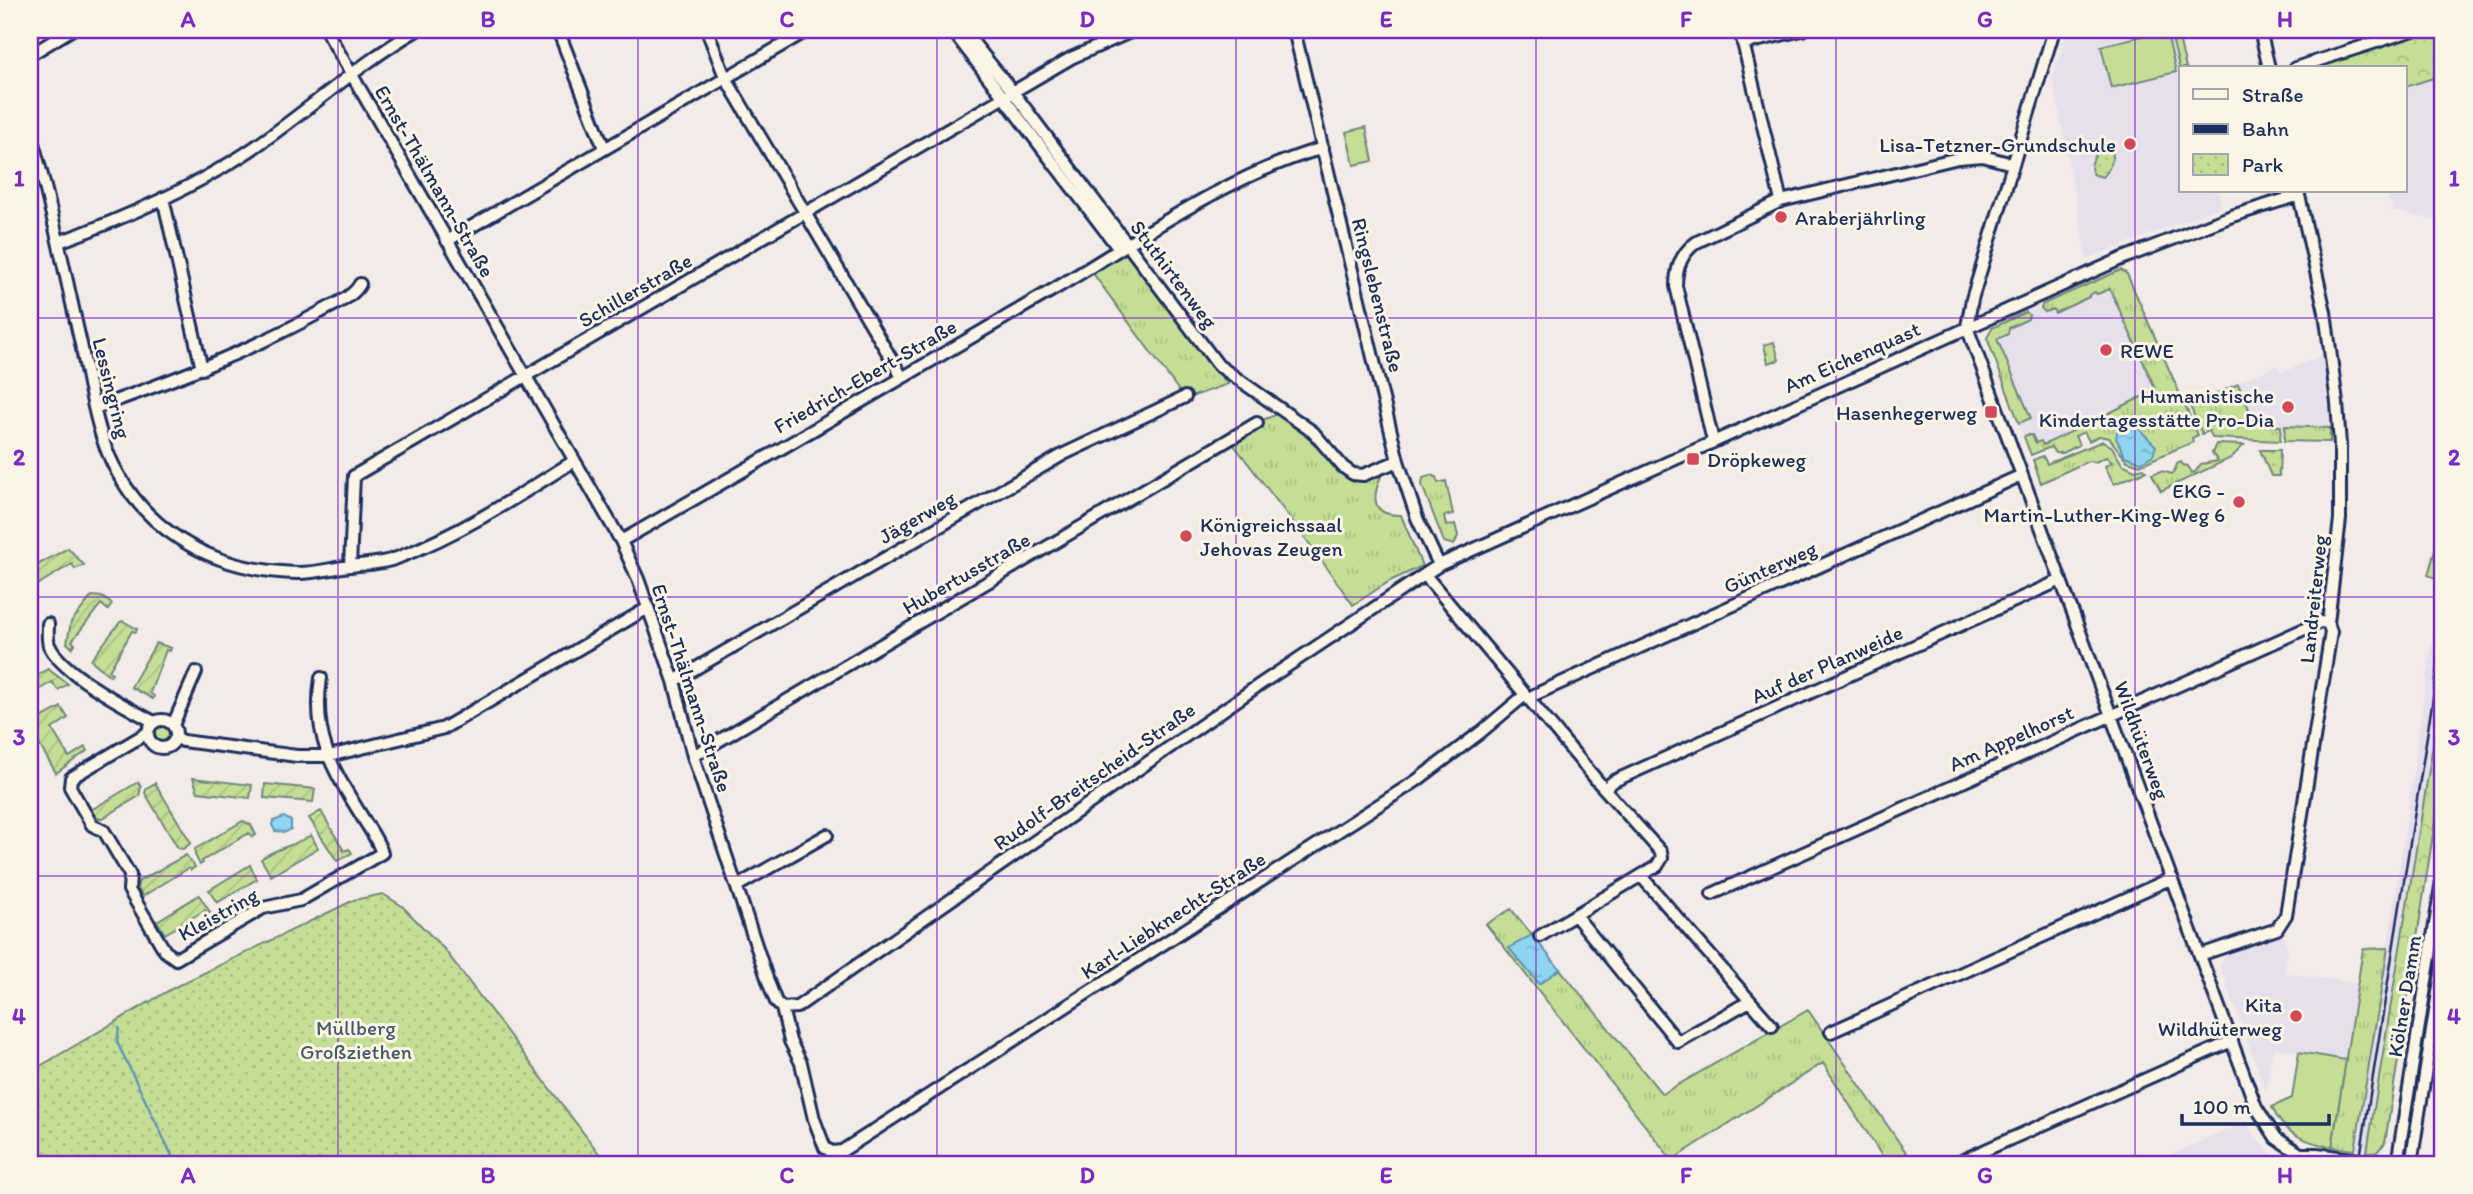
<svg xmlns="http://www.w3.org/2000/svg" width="2473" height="1194" font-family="Itim,sans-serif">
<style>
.built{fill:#e6dfec}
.grass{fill:url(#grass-tufts);stroke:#70877a;stroke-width:2}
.forest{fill:url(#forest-crowns);stroke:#70877a;stroke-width:2}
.park{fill:url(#park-dots);stroke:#70877a;stroke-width:2}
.garden{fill:url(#garden-furrows);stroke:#70877a;stroke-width:2}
.pitch{fill:#c4df95;stroke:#70877a;stroke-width:2}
.water{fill:url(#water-ripples);stroke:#6193b6;stroke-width:2}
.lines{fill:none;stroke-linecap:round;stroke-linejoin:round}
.stream{stroke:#6193b6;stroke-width:2.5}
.minor-casing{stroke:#1b2f5e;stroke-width:16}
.minor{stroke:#fcf5e5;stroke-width:10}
.rail{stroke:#1b2f5e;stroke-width:2.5}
.grid{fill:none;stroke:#7b2cbf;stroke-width:2;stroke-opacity:0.55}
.poi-dot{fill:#d1495b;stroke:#fcf5e5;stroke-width:2.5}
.labels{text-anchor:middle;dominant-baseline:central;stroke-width:6;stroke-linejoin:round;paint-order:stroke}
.poi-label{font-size:21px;fill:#1b2f5e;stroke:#fcf5e5;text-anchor:end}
.street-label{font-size:21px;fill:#1b2f5e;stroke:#fcf5e5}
.park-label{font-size:21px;fill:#455b6c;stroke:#fcf5e5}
.neatline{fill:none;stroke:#7b2cbf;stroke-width:2.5}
.grid-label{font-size:23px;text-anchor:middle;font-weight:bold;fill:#7b2cbf}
</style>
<defs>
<pattern id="grass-tufts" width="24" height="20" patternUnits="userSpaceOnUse" patternTransform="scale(1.75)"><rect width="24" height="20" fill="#c4df95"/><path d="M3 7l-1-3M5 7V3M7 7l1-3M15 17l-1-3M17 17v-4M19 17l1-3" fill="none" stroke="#a8c083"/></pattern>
<pattern id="forest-crowns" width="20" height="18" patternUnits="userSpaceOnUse" patternTransform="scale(1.75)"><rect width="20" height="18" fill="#c4df95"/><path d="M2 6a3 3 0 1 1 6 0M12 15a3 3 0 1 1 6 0" fill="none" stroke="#a8c083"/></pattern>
<pattern id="park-dots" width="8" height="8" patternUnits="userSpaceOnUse" patternTransform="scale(1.75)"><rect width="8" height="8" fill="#c4df95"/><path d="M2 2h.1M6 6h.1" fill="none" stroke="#a8c083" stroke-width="1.8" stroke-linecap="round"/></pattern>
<pattern id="garden-furrows" width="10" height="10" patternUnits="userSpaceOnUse" patternTransform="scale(1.75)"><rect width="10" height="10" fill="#c4df95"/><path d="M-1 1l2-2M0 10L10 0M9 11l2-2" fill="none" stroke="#a8c083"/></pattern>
<pattern id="water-ripples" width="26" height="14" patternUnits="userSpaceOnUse" patternTransform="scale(1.75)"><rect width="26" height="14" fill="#8fd5f0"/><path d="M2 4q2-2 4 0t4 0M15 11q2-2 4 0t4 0" fill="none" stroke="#7bb7d0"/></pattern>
</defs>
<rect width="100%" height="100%" fill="#f2ebe8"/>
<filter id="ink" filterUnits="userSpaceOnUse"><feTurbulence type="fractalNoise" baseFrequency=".0143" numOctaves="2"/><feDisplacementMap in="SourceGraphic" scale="14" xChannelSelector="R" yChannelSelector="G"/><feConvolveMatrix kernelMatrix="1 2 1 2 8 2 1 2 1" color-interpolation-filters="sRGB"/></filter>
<g filter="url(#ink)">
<!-- built -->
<path class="built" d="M2068 30H2178L2188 68H2181V191H2218L2221 206 2087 259 2053 79Z
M2443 75V222L2393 211 2386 191H2405V87Z
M2110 275 2162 392 2029 451 1987 338 1992 328Z
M2323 355 2330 428 2256 425 2237 383 2278 365 2281 373Z
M2443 605V683L2367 1152 2355 1150 2388 948 2431 649Z
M2283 935 2288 949 2285 973 2358 984 2346 1060 2273 1048 2266 1091 2220 966 2225 956Z
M2246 1121 2252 1133 2271 1154 2262 1164H2150Z"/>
<!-- grass -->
<path class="grass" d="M1130 251 1211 365 1228 384 1185 399 1092 272Z
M2121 270 2127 274 2198 435 2192 438 2193 442 2140 465 2127 461 2109 438 2099 436 2089 441 2084 432 2075 436 2079 445 2063 453H2055L2051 447 2031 455 2024 437 2026 435H2032L2036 443 2041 441 2043 445C2081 428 2118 408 2156 390L2110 289 2097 294 2095 292 2089 295V297L2055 313 2053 309 2045 312 2041 308 2043 304Z
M2026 312 2029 315 2028 319 2009 328 2008 334 1997 339 2031 418 2019 423 1987 338 1992 328Z
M2238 384 2256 425 2281 426 2280 441 2213 438 2209 431 2202 434 2190 406Z
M1283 412 1308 430 1353 482 1378 473 1382 474C1372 496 1370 516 1401 515L1422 566 1390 581 1353 605 1315 551 1231 441 1260 421Z
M2285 426 2330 428V442L2284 441Z
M2103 441 2112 447 2122 464 2135 470 2144 468 2146 471 2114 484 2105 466 2112 462 2106 457 2095 462 2088 461 2041 483 2033 460 2043 456 2047 464Z
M2216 444 2244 445 2231 458 2161 491 2152 474 2161 471 2173 474 2177 464 2181 462 2183 465 2188 466 2191 473 2195 472 2201 464 2218 461 2212 453Z
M1432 475 1436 477 1438 483 1446 481 1453 514 1444 516 1446 526 1455 524 1458 536 1454 545 1444 542 1422 485 1423 478Z
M30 502 36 564 30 568Z
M154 734a8 8 0 1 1 16 0a8 8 0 1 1-16 0Z
M2443 893V933L2437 975 2431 974Z
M1511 909 1532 935 1509 948 1539 984 1560 969 1662 1094 1808 1010 1914 1164H1887L1823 1063 1672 1160 1486 924Z
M2388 948 2355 1150 2332 1147 2363 949Z
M2427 1004H2431L2407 1160 2402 1161Z"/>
<!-- forest -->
<path class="forest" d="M2429 30H2443V75L2405 87V68H2315Z
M2443 521V581L2428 575Z
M2443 683V770L2385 1143 2376 1153 2367 1152Z"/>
<!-- park -->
<path class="park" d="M2108 144 2113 149C2114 157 2108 172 2103 177L2095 175C2088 170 2092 161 2096 154L2094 148Z
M1774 342 1779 360 1768 363 1764 345Z
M2260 450H2280L2279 476H2271Z
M383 894 402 906 444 949 607 1164H30V1072L175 987 354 900Z"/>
<!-- garden -->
<path class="garden" d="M68 548 84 565 75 569 72 564 30 589V569Z
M92 596 102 597 112 604 108 610 101 604 72 641 75 644 72 648 67 643 71 622Z
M123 621 137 629 136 632 132 631 109 671 112 673 110 676 91 660 120 622Z
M156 643 171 648 170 651 166 650 150 693 154 696 153 699 131 687Z
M48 669 68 684 58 690 52 682 30 695V672L33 670 37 675Z
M61 707 68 718 52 729 69 757 85 747 87 751 56 773 30 729V724Z
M193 778 252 785 250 798 198 792Z
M138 782 141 787 139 796 103 818H96L91 810Z
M155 783 191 843 183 849 178 848 145 793 147 788Z
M265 784 315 789 313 802 264 798Z
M321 811 344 851 349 849 352 853 337 861 309 818Z
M243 821 251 825 256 835 252 837 249 833 202 861 203 863 200 865 195 855V849Z
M311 835 318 848 271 876 261 859C277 847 295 846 311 835Z
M186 855 195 867 191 870 189 868 143 896 137 888 139 881Z
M250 865 257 879 217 903 209 890Z
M199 895 210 912 208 914 205 910 165 934 157 921Z"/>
<!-- pitch -->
<path class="pitch" d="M2166 30 2176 72 2111 88 2101 46Z
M2170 30H2177L2186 68H2181V75Z
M1366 127 1373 161 1354 165 1346 132Z
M2299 1052 2346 1060 2332 1147C2305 1142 2283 1134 2272 1107L2292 1098Z"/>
<!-- water -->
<path class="water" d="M2131 421 2156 446 2153 455 2141 462 2125 456 2116 438 2118 428Z
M284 817 291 821V829L286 832 275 831 272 825 273 821Z
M1532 935 1560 969 1539 984 1509 948Z"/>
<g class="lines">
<!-- stream -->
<path class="stream" d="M119 1028 117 1042 176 1164"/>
<!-- minor casing -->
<g class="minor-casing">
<path id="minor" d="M326 30 621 541 638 579 674 681 693 756 769 984 776 1002 782 1008 790 1041 801 1063 814 1119 825 1148 832 1152 833 1164
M558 30 604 148
M707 30 725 77 902 377
M952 30 1119 249
M963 30 1013 92 1218 365 1313 432 1343 467 1353 474 1363 475 1398 461
M1294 30 1398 461 1417 518 1439 565
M2054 30 1972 299 1967 327 2256 1107 2276 1138 2315 1164
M2260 30 2269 68
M1743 44 1802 30
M30 55 71 30
M2295 68 2414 30
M30 133C51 202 65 274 81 344 88 377 93 412 104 443 135 528 210 571 298 573 316 573 333 568 350 566 366 564 382 564 397 558 460 534 517 497 574 461
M163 198 202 369
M1781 201 1958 158 1983 156 2012 164
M447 241 808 30
M59 242C122 219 185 192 243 155 303 116 355 66 417 30
M95 408C171 381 245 353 317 314 330 306 353 298 360 284
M1713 441 1676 286C1676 267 1682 252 1697 242L1781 201 1740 30
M621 541C767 458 911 372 1056 288 1142 237 1226 176 1323 148
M350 566 354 476 1071 58 1135 30
M1425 575 1600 784 1661 852 1662 858 1657 866 1540 936
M48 624C48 631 47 639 49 645 61 673 126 707 154 722
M674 681 1064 454 1185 397
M1534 695 2022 475
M148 734a14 14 0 1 1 28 0a14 14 0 1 1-28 0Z
M173 725 196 672
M147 733 71 778 70 787 92 825 104 831 130 875 129 890 165 951 176 959 263 908 301 900 382 853C378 840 368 827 361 815 332 768 312 736 321 678
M176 737 183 741 297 756H329L444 728 648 608
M693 756 1257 423
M1609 785 1614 781 2061 580
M1641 876 1772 1026
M737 886 827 835
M1712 894 2320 622 2328 623
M1575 915 1678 1042 1750 1001
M2200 955 2277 929 2286 915 2331 632 2328 623 2340 519V445L2337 403 2325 312 2298 191
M782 1008 797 1007 1259 685 1439 565 2121 259 2232 216 2299 195
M1831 1032 2172 878
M832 1152 842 1151 1416 781 1481 732 1525 695
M2299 1154H2317L2386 1164
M1954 1164 2232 1041
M2397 1164 2443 874
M2411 1164 2443 961"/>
</g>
<!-- minor -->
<use href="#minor" class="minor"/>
<!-- rail -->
<path class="rail" d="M2359 1164 2443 635"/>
</g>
</g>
<!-- grid -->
<path class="grid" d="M338 30V1164M638 30V1164M937 30V1164M1236 30V1164M1536 30V1164M1836 30V1164M2135 30V1164M30 318H2443M30 597H2443M30 876H2443"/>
<!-- markers -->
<g class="poi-dot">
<circle cx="2130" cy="144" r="7"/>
<circle cx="1781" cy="217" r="7"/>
<circle cx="2106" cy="350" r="7"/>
<circle cx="2288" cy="407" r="7"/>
<rect x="1984" y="405" width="14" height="14" rx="3.5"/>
<rect x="1686" y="452" width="14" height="14" rx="3.5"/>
<circle cx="2239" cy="502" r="7"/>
<circle cx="1186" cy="536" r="7"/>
<circle cx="2296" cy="1016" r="7"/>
</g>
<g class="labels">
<!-- poi labels -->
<g class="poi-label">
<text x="2116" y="144">Lisa-Tetzner-Grundschule</text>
<text x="1795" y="217" text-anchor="start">Araberjährling</text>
<text x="2120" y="350" text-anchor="start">REWE</text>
<text x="2274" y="395">Humanistische<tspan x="2274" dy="24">Kindertagesstätte Pro-Dia</tspan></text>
<text x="1977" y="412">Hasenhegerweg</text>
<text x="1707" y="459" text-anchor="start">Dröpkeweg</text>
<text x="2225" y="490">EKG -<tspan x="2225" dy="24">Martin-Luther-King-Weg 6</tspan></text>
<text x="1200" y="524" text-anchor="start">Königreichssaal<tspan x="1200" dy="24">Jehovas Zeugen</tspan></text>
<text x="2282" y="1004">Kita<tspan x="2282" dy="24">Wildhüterweg</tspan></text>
</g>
<!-- street labels -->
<g class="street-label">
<text transform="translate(435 181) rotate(60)">Ernst-Thälmann-Straße</text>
<text transform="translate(1174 274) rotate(53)">Stuthirtenweg</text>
<text transform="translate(635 290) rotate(-30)">Schillerstraße</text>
<text transform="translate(1378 295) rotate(76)">Ringslebenstraße</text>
<text transform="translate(1852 357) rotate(-24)">Am Eichenquast</text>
<text transform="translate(865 376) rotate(-30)">Friedrich-Ebert-Straße</text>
<text transform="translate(112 388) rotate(76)">Lessingring</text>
<text transform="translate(917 517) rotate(-30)">Jägerweg</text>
<text transform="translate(1770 567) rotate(-24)">Günterweg</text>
<text transform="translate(966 573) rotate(-30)">Hubertusstraße</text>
<text transform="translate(2313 599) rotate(-84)">Landreiterweg</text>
<text transform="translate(1827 664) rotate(-24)">Auf der Planweide</text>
<text transform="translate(692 688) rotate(72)">Ernst-Thälmann-Straße</text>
<text transform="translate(2011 738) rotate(-24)">Am Appelhorst</text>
<text transform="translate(2142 740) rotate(70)">Wildhüterweg</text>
<text transform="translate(1094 776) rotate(-35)">Rudolf-Breitscheid-Straße</text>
<text transform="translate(218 914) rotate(-29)">Kleistring</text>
<text transform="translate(1173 915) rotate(-33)">Karl-Liebknecht-Straße</text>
<text transform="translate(2404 996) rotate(-81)">Kölner Damm</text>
</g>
<!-- park labels -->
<g class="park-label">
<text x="356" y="1027">Müllberg<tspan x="356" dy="24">Großziethen</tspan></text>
</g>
</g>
<!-- margin -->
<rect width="2473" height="1194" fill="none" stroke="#fcf5e5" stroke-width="77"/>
<!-- legend -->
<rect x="2179" y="66" width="228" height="126" fill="#fcf5e5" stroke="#a2a6af" stroke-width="2"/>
<rect x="2193" y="89" width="35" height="10" fill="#fcf5e5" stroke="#a2a6af" stroke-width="2"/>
<text x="2242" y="102" font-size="21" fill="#1b2f5e">Straße</text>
<rect x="2193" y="124" width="35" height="10" fill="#1b2f5e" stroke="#a2a6af" stroke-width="2"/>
<text x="2242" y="136" font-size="21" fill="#1b2f5e">Bahn</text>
<rect x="2193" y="154" width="35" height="21" fill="url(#park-dots)" stroke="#a2a6af" stroke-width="2"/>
<text x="2242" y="172" font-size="21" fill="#1b2f5e">Park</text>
<!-- scale -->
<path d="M2182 1114v10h147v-10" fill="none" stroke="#1b2f5e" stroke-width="3.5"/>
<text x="2193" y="1114" font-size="21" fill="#1b2f5e" stroke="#fcf5e5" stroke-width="5" paint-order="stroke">100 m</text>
<rect x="38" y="38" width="2396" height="1118" class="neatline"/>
<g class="grid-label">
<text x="188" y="27">A</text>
<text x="488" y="27">B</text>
<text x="787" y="27">C</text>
<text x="1087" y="27">D</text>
<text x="1386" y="27">E</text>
<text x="1686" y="27">F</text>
<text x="1985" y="27">G</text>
<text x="2285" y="27">H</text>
<text x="19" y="186">1</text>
<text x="2454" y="186">1</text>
<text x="19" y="465">2</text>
<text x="2454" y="465">2</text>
<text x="19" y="745">3</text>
<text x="2454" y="745">3</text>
<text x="19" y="1024">4</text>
<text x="2454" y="1024">4</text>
<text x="188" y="1183">A</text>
<text x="488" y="1183">B</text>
<text x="787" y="1183">C</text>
<text x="1087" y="1183">D</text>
<text x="1386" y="1183">E</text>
<text x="1686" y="1183">F</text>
<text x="1985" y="1183">G</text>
<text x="2285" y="1183">H</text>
</g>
</svg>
